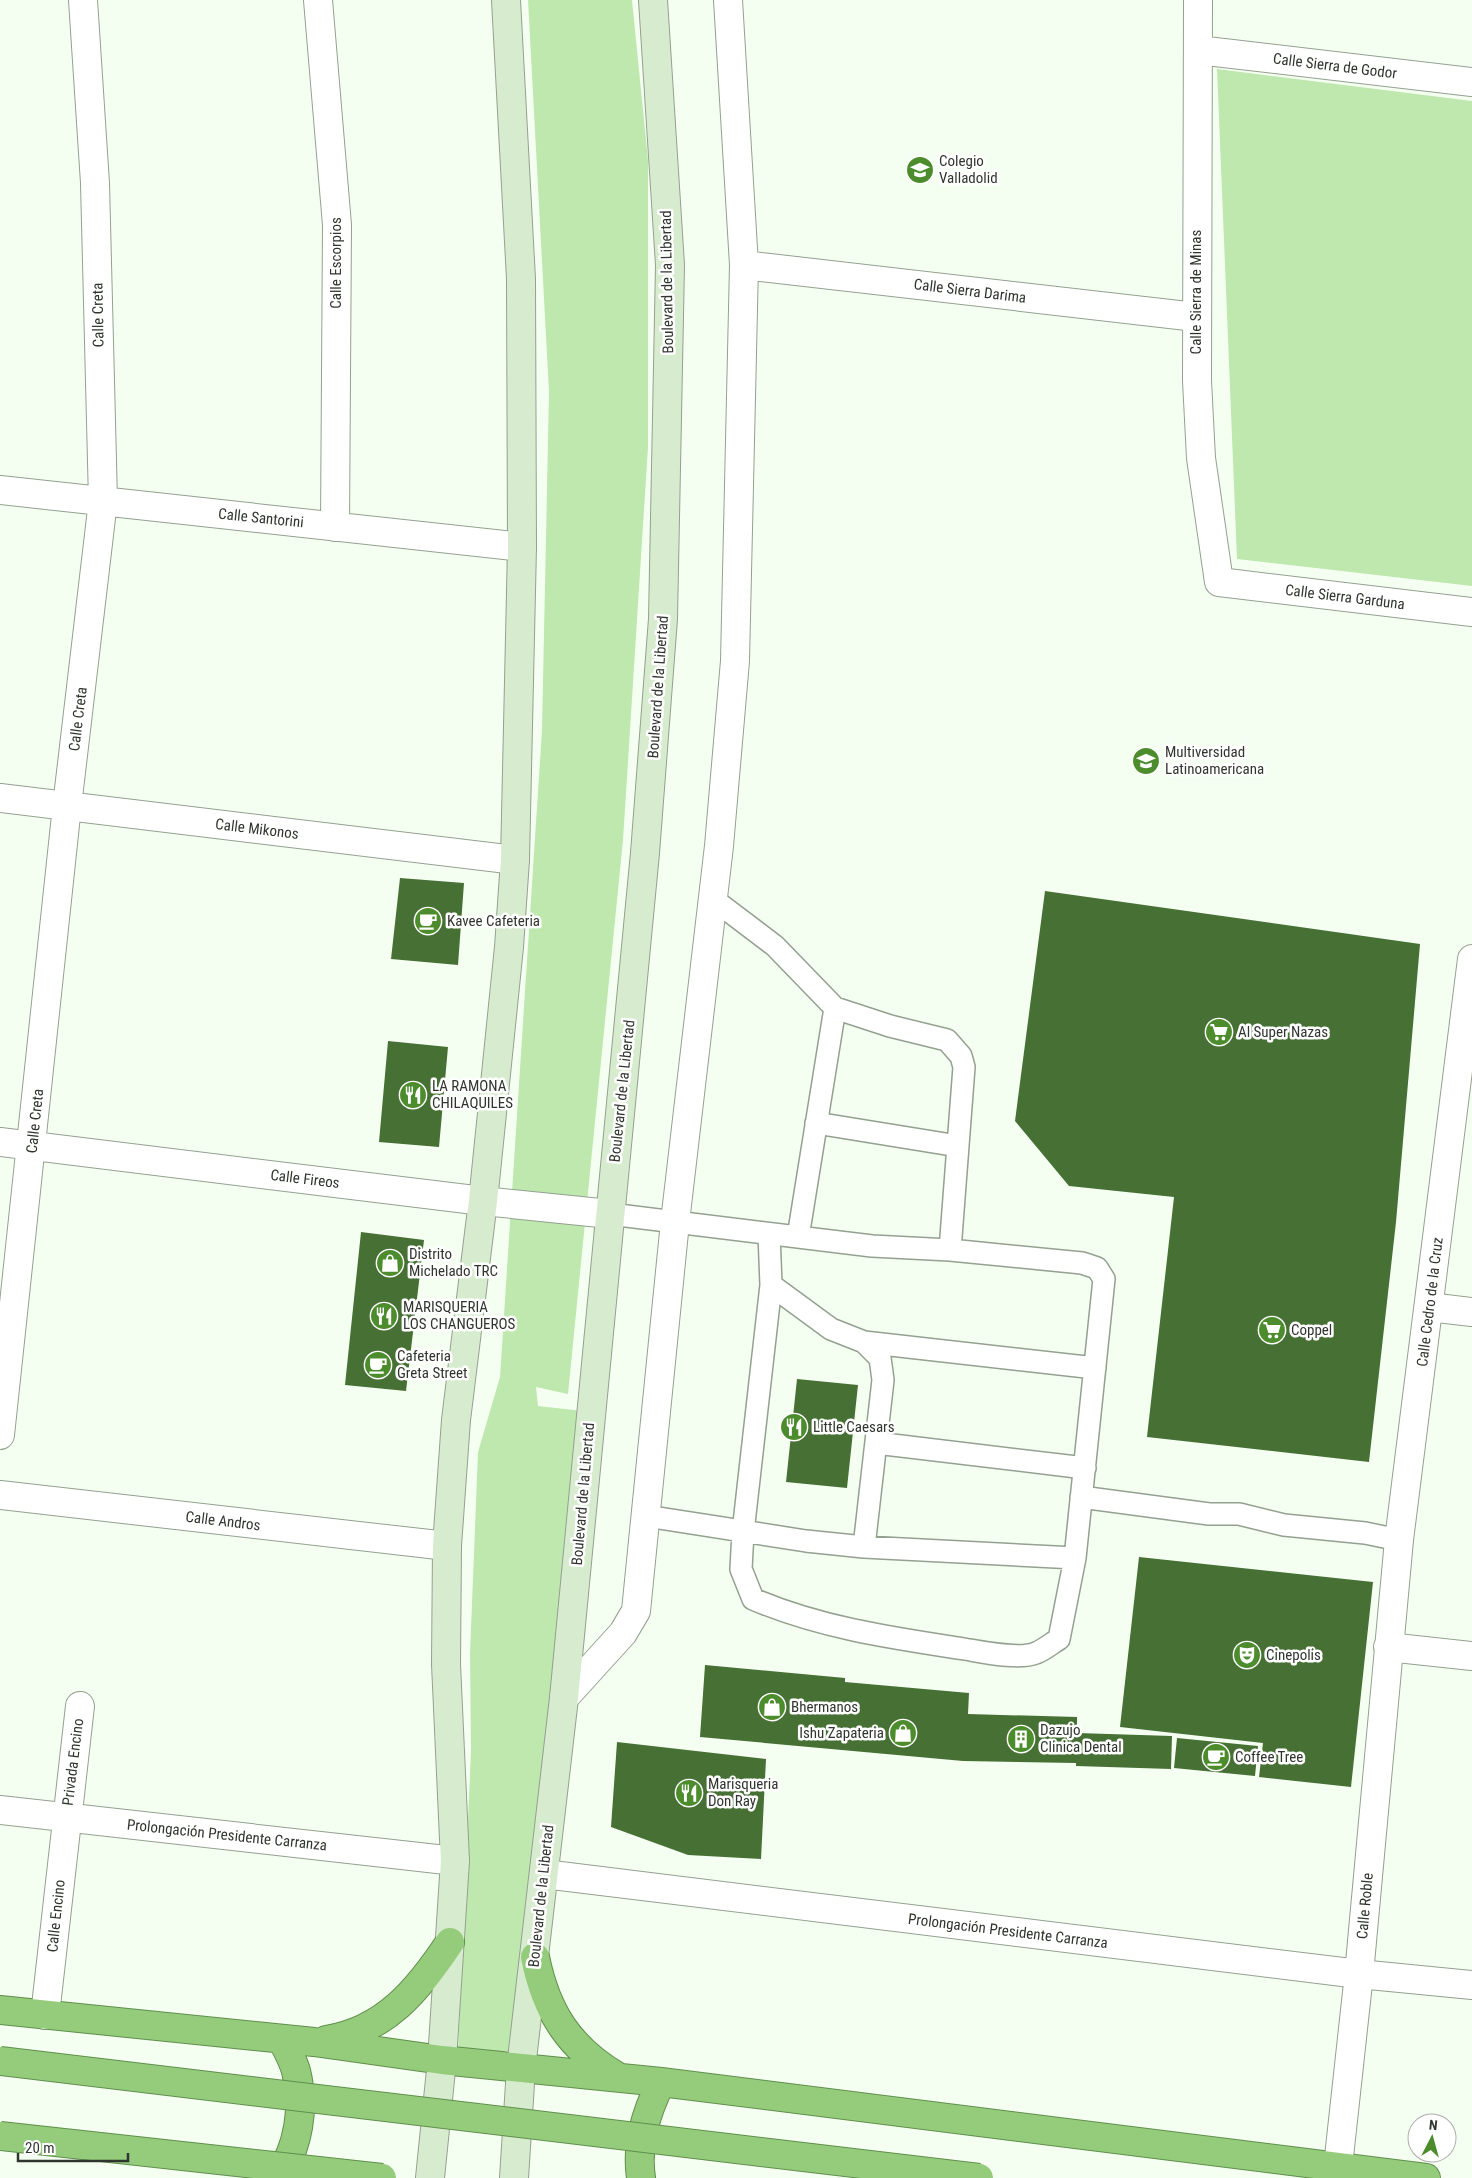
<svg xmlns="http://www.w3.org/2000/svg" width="1472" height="2178" font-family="'Roboto Condensed',sans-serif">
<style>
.green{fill:#bee8ae}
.building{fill:#477035}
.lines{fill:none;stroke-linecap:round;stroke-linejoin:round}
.service-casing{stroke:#94a090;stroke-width:24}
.minor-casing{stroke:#94a090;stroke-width:30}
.secondary-casing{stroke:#94a090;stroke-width:30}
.trunk-casing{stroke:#608f4c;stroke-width:30}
.service{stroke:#fff;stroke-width:21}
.minor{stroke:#fff;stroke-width:28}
.secondary{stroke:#d7ecce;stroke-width:28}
.trunk{stroke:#94cc7c;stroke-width:28}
.trunk-bridge-casing{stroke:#608f4c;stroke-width:30;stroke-linecap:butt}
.trunk-bridge{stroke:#94cc7c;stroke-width:28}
.labels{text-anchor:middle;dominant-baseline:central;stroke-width:5;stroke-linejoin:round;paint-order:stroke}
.street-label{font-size:15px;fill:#31352f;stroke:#fff}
.poi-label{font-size:15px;fill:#31352f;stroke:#fff;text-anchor:start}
</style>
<rect width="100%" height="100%" fill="#f5fff1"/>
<!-- green -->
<path class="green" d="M528 0H632L648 160V447L623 840 568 1394 536 1387 538 1406 583 1411 509 2051 458 2052 471 1750 470 1654 478 1452 500 1377 542 730 549 392Z
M1217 69 1472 101V586L1237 559Z"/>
<!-- building -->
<path class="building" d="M400 878 464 883 458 965 391 959Z
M1045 891 1420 944 1396 1222 1369 1462 1147 1437 1174 1197 1069 1186 1015 1121Z
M388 1041 448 1047 439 1147 379 1142Z
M361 1232 424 1240 406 1391 345 1385Z
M797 1379 858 1385 847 1488 786 1482Z
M1139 1557 1373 1582 1351 1787 1259 1777 1263 1743 1120 1727Z
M705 1665 845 1678V1682L969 1693 968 1714 1077 1717V1733L1172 1736 1171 1769 1076 1766V1763L963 1761 700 1737Z
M1177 1738 1258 1746 1255 1776 1174 1768Z
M617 1742 766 1759 761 1859 688 1855 611 1827Z"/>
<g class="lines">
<!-- service casing -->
<g class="service-casing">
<path id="service" d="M713 899 775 946 835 1008
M816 1123 958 1146
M610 1214 872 1246 950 1250 1082 1263 1097 1268 1104 1279 1075 1558 1059 1639C1052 1643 1044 1650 1036 1653 1019 1660 983 1652 964 1649 892 1638 821 1628 753 1599L741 1569 743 1532 771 1285
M769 1234 771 1285 831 1329 864 1342 880 1358 883 1380 864 1547
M798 1237 835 1008 890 1026 947 1040 961 1056 964 1067 950 1250
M864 1342 1095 1368
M876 1443 1085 1468
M1081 1497 1209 1514H1239L1284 1525 1365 1533 1399 1540
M646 1516 806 1541 864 1547 1075 1558"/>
</g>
<!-- minor casing -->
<g class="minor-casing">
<path id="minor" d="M318 0 337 225 335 527
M1198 0 1197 381 1201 458 1219 582 1472 612
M1198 50 1472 82
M744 265 1196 317
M0 490 522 547
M0 798 515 860
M0 1142 483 1201 610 1214
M1429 1307 1472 1312
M0 1435 67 806 103 501 95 183 83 0
M0 1495 447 1546
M1388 1647 1472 1656
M564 1698 623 1633 636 1611 675 1222 719 846 735 661 744 265 728 0
M0 1810 455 1861
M544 1874 1359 1974 1472 1985
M45 2015 80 1706
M1338 2166 1359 1974 1399 1540 1472 959"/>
</g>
<!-- secondary casing -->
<g class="secondary-casing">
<path id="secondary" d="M430 2178 442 2060 455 1861 446 1664 447 1546 456 1420 483 1201 509 947 515 860 522 547 521 279 506 0
M514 2178 521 2068 564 1698 645 853 663 619 670 265 653 0"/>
</g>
<!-- trunk casing -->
<g class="trunk-casing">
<path id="trunk" d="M535 1957C546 2012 569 2048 618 2077
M0 2010 314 2042 442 2060 661 2082 1426 2178
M326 2040C385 2031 419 1989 450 1942
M277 2178C299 2148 305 2107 296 2071 293 2060 287 2050 282 2039
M641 2178C636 2144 646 2113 661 2082"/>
</g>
<!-- service -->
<use href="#service" class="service"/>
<!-- minor -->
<use href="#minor" class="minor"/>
<!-- secondary -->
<use href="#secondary" class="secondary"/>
<!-- trunk -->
<use href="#trunk" class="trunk"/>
<!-- trunk-bridge casing -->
<g class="trunk-bridge-casing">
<path id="trunk-bridge" d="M0 2061 979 2178
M0 2136 382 2178"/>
</g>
<!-- trunk-bridge -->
<use href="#trunk-bridge" class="trunk-bridge"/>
</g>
<!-- icons -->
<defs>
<g id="school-disc" transform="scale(1.4375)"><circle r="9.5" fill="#4c8c2d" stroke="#fff"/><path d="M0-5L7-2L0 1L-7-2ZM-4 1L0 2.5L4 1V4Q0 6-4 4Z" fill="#fff"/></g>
<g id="university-disc" transform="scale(1.4375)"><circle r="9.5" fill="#4c8c2d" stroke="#fff"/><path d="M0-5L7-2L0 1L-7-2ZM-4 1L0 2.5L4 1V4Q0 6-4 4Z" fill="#fff"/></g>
<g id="cafe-disc" transform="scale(1.4375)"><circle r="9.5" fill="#4c8c2d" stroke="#fff"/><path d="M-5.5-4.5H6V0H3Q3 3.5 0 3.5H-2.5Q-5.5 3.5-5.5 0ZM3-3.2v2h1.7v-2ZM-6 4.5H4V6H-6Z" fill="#fff"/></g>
<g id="supermarket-disc" transform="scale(1.4375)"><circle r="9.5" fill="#4c8c2d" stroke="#fff"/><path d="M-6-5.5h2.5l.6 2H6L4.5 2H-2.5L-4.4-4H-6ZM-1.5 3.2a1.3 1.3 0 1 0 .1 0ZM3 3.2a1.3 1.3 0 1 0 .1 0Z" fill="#fff"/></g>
<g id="restaurant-disc" transform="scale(1.4375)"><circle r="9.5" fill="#4c8c2d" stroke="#fff"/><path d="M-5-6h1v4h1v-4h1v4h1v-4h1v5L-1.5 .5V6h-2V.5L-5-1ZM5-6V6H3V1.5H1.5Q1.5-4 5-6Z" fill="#fff"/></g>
<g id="shop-disc" transform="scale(1.4375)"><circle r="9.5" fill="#4c8c2d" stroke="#fff"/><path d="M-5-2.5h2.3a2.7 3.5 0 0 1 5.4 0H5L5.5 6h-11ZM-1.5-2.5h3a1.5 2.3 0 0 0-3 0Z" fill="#fff"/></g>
<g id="theatre-disc" transform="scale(1.4375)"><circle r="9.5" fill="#4c8c2d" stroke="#fff"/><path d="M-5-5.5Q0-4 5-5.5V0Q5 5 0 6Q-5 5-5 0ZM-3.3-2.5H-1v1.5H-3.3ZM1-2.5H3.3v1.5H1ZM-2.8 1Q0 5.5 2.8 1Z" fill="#fff"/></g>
<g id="building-disc" transform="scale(1.4375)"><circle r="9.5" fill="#4c8c2d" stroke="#fff"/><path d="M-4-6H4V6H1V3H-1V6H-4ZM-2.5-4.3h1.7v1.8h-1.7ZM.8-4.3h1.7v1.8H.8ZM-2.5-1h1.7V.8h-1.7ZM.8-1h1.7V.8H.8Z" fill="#fff"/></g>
</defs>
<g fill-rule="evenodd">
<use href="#school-disc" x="920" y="170"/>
<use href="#university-disc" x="1146" y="761"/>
<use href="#cafe-disc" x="428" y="921"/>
<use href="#supermarket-disc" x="1219" y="1032"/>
<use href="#restaurant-disc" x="413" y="1095"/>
<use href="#shop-disc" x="390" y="1263"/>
<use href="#restaurant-disc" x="384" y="1316"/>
<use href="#supermarket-disc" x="1272" y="1330"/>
<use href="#cafe-disc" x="378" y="1365"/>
<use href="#restaurant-disc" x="794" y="1427"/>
<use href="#theatre-disc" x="1247" y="1655"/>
<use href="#shop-disc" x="772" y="1707"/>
<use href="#shop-disc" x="903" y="1733"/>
<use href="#building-disc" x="1021" y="1739"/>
<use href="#cafe-disc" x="1216" y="1757"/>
<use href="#restaurant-disc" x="689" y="1793"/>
</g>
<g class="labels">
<!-- street labels -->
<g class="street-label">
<text transform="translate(1335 66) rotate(7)">Calle Sierra de Godor</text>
<text transform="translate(336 263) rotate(-90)">Calle Escorpios</text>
<text transform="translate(667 282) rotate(-91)">Boulevard de la Libertad</text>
<text transform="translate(970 291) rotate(7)">Calle Sierra Darima</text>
<text transform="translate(1196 292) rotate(-90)">Calle Sierra de Minas</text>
<text transform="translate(98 315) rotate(-91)">Calle Creta</text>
<text transform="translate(261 518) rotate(6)">Calle Santorini</text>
<text transform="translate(1345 597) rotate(7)">Calle Sierra Garduna</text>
<text transform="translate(658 687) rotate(-86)">Boulevard de la Libertad</text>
<text transform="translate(78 719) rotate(-83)">Calle Creta</text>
<text transform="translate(257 829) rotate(7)">Calle Mikonos</text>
<text transform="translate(622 1091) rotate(-84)">Boulevard de la Libertad</text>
<text transform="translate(35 1121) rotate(-84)">Calle Creta</text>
<text transform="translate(305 1179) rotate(7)">Calle Fireos</text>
<text transform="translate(1430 1302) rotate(-83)">Calle Cedro de la Cruz</text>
<text transform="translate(583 1494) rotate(-85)">Boulevard de la Libertad</text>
<text transform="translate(223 1521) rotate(7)">Calle Andros</text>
<text transform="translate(73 1762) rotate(-83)">Privada Encino</text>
<text transform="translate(227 1835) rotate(6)">Prolongación Presidente Carranza</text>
<text transform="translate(541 1896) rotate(-84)">Boulevard de la Libertad</text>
<text transform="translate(1365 1906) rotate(-85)">Calle Roble</text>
<text transform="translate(56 1916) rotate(-84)">Calle Encino</text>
<text transform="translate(1008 1931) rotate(7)">Prolongación Presidente Carranza</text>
</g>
<!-- poi labels -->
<g class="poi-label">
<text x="939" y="161">Colegio<tspan x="939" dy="17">Valladolid</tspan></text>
<text x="1165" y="752">Multiversidad<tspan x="1165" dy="17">Latinoamericana</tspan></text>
<text x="447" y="921">Kavee Cafeteria</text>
<text x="1238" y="1032">Al Super Nazas</text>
<text x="432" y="1086">LA RAMONA<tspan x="432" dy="17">CHILAQUILES</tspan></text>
<text x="409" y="1254">Distrito<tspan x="409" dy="17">Michelado TRC</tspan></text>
<text x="403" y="1307">MARISQUERIA<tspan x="403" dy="17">LOS CHANGUEROS</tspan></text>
<text x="1291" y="1330">Coppel</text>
<text x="397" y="1356">Cafeteria<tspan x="397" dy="17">Greta Street</tspan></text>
<text x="813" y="1427">Little Caesars</text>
<text x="1266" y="1655">Cinepolis</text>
<text x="791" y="1707">Bhermanos</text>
<text x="1040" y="1730">Dazujo<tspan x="1040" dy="17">Clinica Dental</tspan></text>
<text x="884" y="1733" text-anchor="end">Ishu Zapateria</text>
<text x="1235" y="1757">Coffee Tree</text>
<text x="708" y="1784">Marisqueria<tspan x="708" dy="17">Don Ray</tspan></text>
</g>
</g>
<!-- north arrow -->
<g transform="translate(1432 2138) rotate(6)"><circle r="24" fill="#ffffff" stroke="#adaeac"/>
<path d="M0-4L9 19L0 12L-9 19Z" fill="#4c8c2d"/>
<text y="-8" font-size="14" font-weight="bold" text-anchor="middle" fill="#31352f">N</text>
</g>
<!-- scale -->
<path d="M18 2153v8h110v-8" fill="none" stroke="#31352f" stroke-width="2.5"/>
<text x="25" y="2153" font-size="15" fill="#31352f" stroke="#ffffff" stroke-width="4" paint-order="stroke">20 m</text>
</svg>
